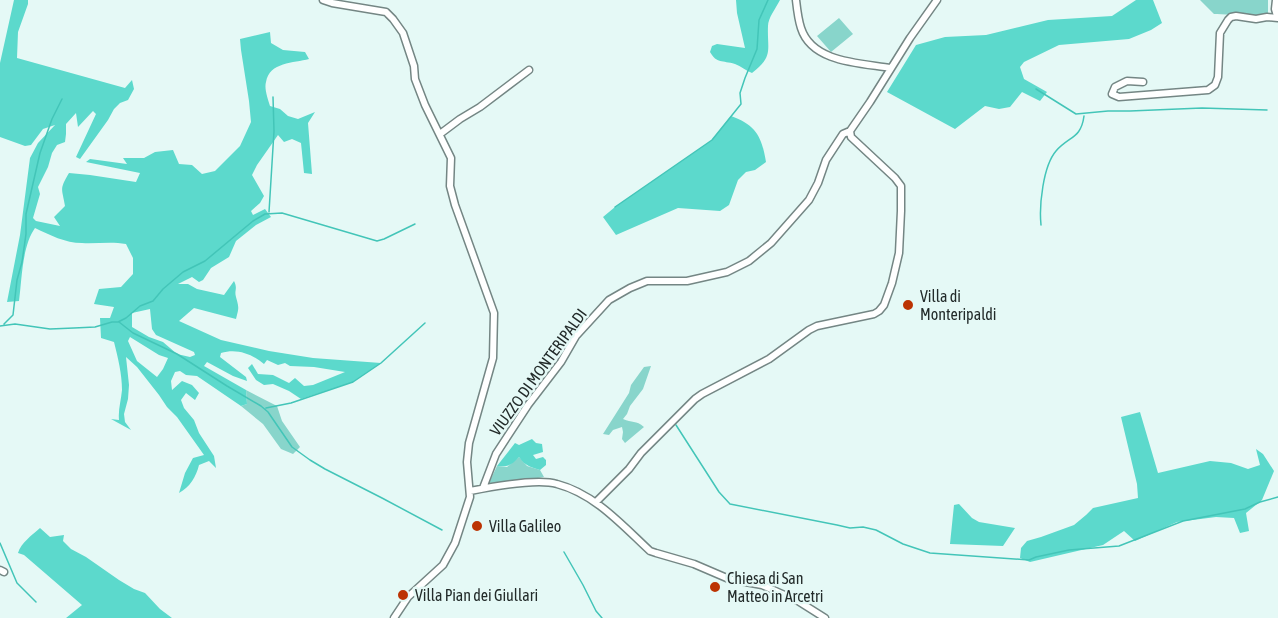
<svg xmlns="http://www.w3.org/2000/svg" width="1278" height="618" font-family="'Asap Condensed',sans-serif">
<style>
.green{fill:#88d5cb}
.forest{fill:#5cd9cc;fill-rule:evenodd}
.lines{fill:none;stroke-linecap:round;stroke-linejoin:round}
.stream{stroke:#43c5b8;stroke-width:1.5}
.street-casing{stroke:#748684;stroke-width:9}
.secondary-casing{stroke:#748684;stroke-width:11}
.street{stroke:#fff;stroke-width:6}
.secondary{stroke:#fff;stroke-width:8}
.poi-dot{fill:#bc3303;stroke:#e5f9f6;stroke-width:2}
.labels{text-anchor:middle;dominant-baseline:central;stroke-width:5;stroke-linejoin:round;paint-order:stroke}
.poi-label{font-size:16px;fill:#232b2a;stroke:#e5f9f6;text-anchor:start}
.street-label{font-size:16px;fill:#232b2a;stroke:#e5f9f6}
</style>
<rect width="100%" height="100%" fill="#e5f9f6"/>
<!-- green -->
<path class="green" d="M1200 0H1268V15C1252 21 1231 13 1214 14Z
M839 18 853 34 831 52 817 36Z
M651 366 643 389 630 406 627 414 623 419C632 423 636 420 644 427L625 443 622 439 623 432 622 427 613 430 609 435 603 434 629 393 631 385 644 367Z
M246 390 277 406 282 421 300 447 293 454 281 449 263 424 241 406 247 404Z
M519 457 527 466 540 470 544 477 520 481 489 483 497 466 507 467Z"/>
<!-- forest -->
<path class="forest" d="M14 0H28V4L18 32 17 58 125 88 132 80 134 89 128 100 120 103 114 109 108 120 80 159 76 157 96 114 93 111 78 127 76 113 66 124V134L65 142 57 145 52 153 48 167 38 187 40 194 33 218 36 221 60 226 54 217 65 206C62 188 59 190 69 173L90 175 136 182 140 173 86 162 90 159 127 164 123 158H144L155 152 173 150 179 164 192 165 202 174 215 171 240 146 251 122 249 101 241 50 240 39 270 32 271 43 283 50 305 52 309 59C294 63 269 62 266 82 264 89 268 99 270 106L280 109 288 116 298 119 315 112 308 123 312 174 304 173 301 143 292 139 284 142 278 135 257 165 252 175 264 196 260 203 251 211 253 215 265 209 271 217 256 225 236 241 229 257 211 268 203 280 199 282 192 277 178 284H188L197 289 224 295 234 281C238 289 234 290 236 297 239 308 239 307 236 319L194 308 179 321 221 340 269 351 313 358 381 363 353 382 301 399 289 391 273 384 264 385 256 380 248 368 252 364 258 374 273 375 289 383 295 378 304 386 313 385 345 372 314 367 290 366 285 363 278 365 267 360 264 364C252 354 237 348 221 353L220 357 246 377 247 381 233 376 207 362 204 366 246 390 247 404 241 406 197 376 186 375 180 371 175 372 171 381 172 390 182 381 192 385 199 393 195 400 186 393 181 400 184 408 194 420 199 433 214 456 216 468 209 461 199 465C196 477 190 487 179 493L185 473 193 458 204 455 177 417 167 407 159 395 137 367 126 357 129 385 128 399 124 414 125 422 131 430 111 419 119 420C118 410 121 401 122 390 122 374 118 358 114 342L101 338 100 318H110L114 307 94 304 99 289 121 287 133 274V258L126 244C111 241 96 244 82 243 65 243 50 235 35 228 22 246 22 279 19 301L7 302 20 235 30 158 38 143 55 125 43 129 31 145 25 146 0 137V63ZM150 309 152 329 156 335 194 352 195 355 190 357 177 354 163 342 149 337 132 327V313ZM130 337 159 355 168 358 163 369 157 377 137 361 128 341Z
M736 0H780C776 8 768 18 768 26 767 50 774 56 752 73 746 71 741 66 735 64 722 60 717 64 710 52L712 46 717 44 745 48 737 13Z
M1136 0H1153L1162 23 1151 30 1129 39 1059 45 1024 62 1020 67 1024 79 1047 92 1040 101 1022 92 1010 107 999 109 985 106 955 129 887 92 916 45 945 37 986 35 1048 20 1112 16Z
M731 116C756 125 762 137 766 162L755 170 746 172 738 180 729 205 720 211 678 208 616 235 603 217 615 207 712 140Z
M1140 412 1158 473 1210 461 1231 463 1248 469 1260 465 1256 449 1263 454 1274 471 1262 500 1246 513 1249 531 1240 533 1234 518 1216 517 1177 522 1135 541 1124 531 1103 545 1030 562 1020 558 1021 548 1027 541 1041 537 1074 525 1086 515 1093 508 1138 498 1137 484 1121 417Z
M532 439 536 443 542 444 543 452 533 455 536 459 543 457 546 460V465L540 470C531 467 525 466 519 457 512 465 508 467 497 466L515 443 519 445Z
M959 504 972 518 979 522 1015 528 1003 546 950 544 954 505Z
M40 528 50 537 64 535 63 541 71 549 86 557 119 580 134 589 145 593 160 609 172 618H66L82 605 24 555 18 553C21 543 32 535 40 528Z"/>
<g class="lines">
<!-- stream -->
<path class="stream" d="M1036 89 1076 114 1108 111H1130L1202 108 1267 110
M615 207 712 140 741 104 740 93 745 78 757 49 759 20 768 0
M269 212 274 131 273 97
M1041 225C1039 206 1043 166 1056 151 1069 136 1081 139 1084 116
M119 322 133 333 177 354 227 386 261 406 268 412 292 447 310 460 325 469 382 498 442 530
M4 324 13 315 17 280 22 262 26 234V214L40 153 52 119 62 99
M0 326 15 324 50 329 74 328 95 327 112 322H118L126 318 140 306 153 301 163 289 183 272 205 261 253 221 265 214 282 213 377 241 384 239 415 224
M266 408 291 403 353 382 381 363 425 323
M676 425 719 492 730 504 837 525 850 528 863 527 876 530 903 544 930 553 1029 560 1036 557 1069 550 1119 546 1183 521 1245 509 1260 502 1278 497
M0 543 17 583 36 602
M564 552 583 585 596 611 602 618"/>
<!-- street casing -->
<g class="street-casing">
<path id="street" d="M323 0 332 3 386 12 393 19 403 33 414 66 415 79 425 105 451 158 450 186 455 205 494 313 493 358 469 443 467 462 470 497 455 543 443 565 408 597 394 618
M796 0C797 9 798 19 801 28 812 63 861 63 891 68
M1143 82 1127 81 1115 87 1112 94 1119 97 1208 90 1215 85 1218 77 1220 33 1228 20 1231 17 1236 16 1256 19 1267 17 1278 18
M440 134 460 119 480 107 529 70
M483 488 496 454 528 405 561 362 576 336 609 300 630 288 647 281H687L727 272 749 261 771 243 809 200 818 183 826 160 843 134 850 131
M470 491C490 487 538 478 557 484 595 494 622 525 650 551L656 553 694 564 729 579 762 585 798 601 825 618
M596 502 629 469 641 453 695 399 702 394 769 359 809 330 817 326 874 314 879 311 884 305 892 283 899 253 901 211V186L895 178 851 137 850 131 870 102 910 38 937 0
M0 570 4 572"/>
</g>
<!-- secondary casing -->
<g class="secondary-casing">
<path id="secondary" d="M1277 0 1276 9 1278 16"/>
</g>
<!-- street -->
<use href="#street" class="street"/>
<!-- secondary -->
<use href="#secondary" class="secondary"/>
</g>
<!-- markers -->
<g class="poi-dot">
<circle cx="908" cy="305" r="6"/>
<circle cx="477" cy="526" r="6"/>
<circle cx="715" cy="587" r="6"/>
<circle cx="403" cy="595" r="6"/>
</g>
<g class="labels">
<!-- poi labels -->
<g class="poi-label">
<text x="920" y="296">Villa di<tspan x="920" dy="18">Monteripaldi</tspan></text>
<text x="489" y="526">Villa Galileo</text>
<text x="727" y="578">Chiesa di San<tspan x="727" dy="18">Matteo in Arcetri</tspan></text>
<text x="415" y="595">Villa Pian dei Giullari</text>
</g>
<!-- street labels -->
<g class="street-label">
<text transform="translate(538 372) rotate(-54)">VIUZZO DI MONTERIPALDI</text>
</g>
</g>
</svg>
